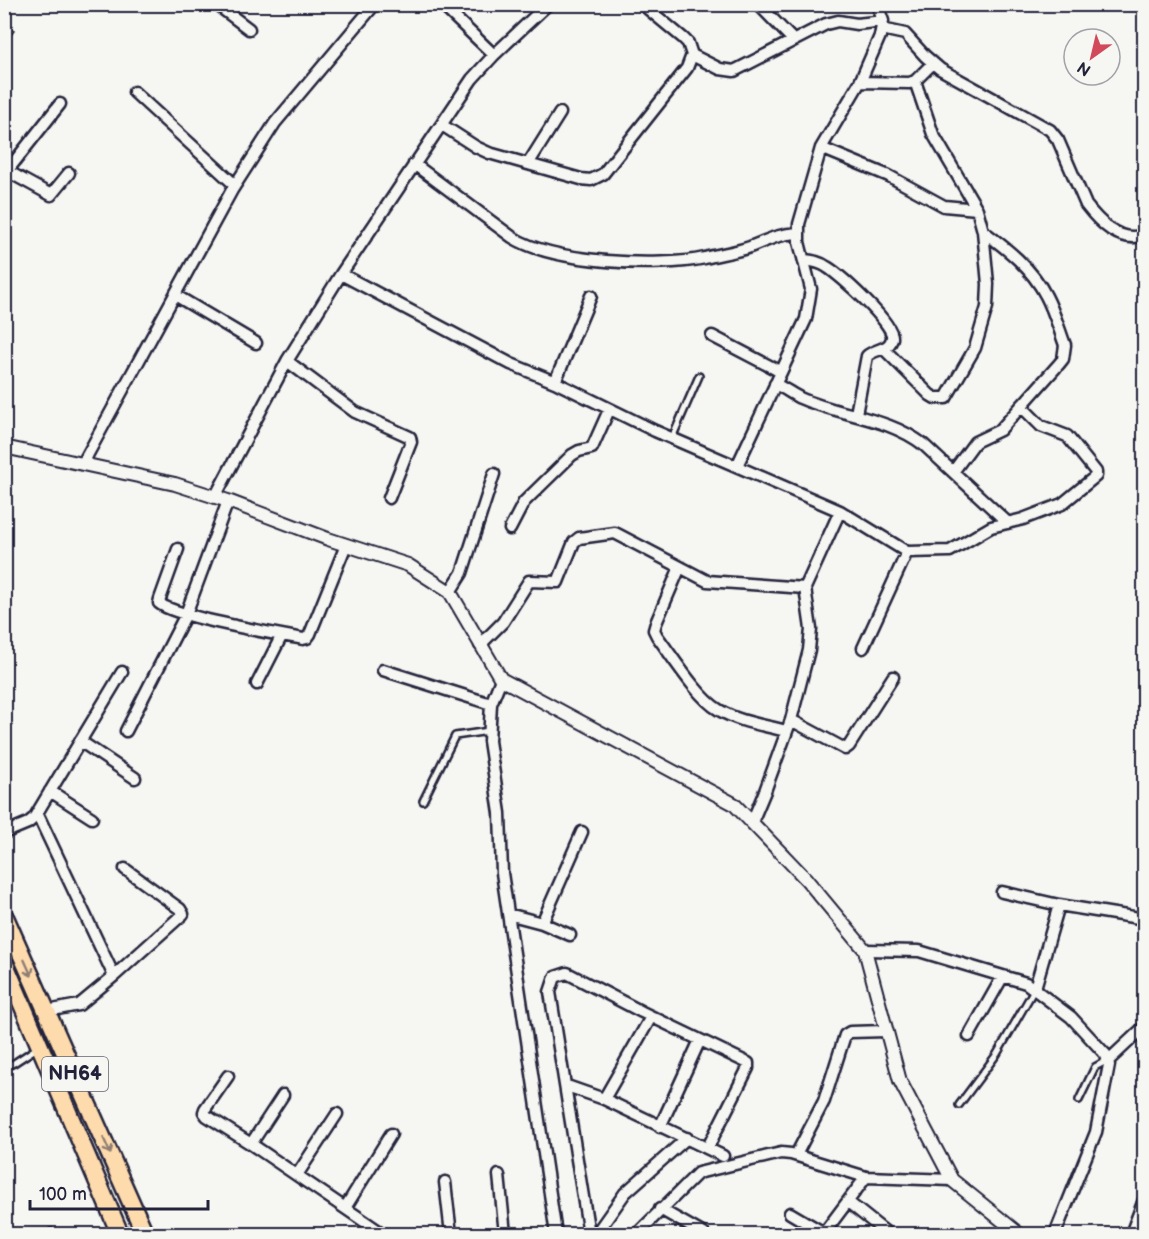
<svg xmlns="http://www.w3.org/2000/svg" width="1149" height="1239" font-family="'Balsamiq Sans',sans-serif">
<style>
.building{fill:#d4ba8a;stroke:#22223b;stroke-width:1.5}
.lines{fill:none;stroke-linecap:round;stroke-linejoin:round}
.service-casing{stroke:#22223b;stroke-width:10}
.minor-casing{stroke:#22223b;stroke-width:15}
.tertiary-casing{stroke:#22223b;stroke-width:16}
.trunk-casing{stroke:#22223b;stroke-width:21}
.service{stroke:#f6f6f2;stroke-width:5}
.minor{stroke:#f6f6f2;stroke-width:10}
.tertiary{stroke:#f6f6f2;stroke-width:12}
.trunk{stroke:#fedbac;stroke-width:16}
.oneway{stroke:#907e74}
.labels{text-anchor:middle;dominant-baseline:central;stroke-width:4.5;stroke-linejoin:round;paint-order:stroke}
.shield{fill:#f6f6f2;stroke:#626272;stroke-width:1.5}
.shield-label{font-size:20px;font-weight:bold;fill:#22223b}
</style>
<rect width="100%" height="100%" fill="#f6f6f2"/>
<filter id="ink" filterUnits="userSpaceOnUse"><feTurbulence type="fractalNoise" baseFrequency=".0167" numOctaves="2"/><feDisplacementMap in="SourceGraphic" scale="12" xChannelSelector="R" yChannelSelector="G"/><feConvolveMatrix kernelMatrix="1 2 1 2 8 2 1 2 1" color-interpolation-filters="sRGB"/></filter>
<g filter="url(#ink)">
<!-- building -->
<path class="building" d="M4 24 14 31 4 44Z"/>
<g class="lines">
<!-- service casing -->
<g class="service-casing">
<path id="service" d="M672 438 699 376
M423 801 455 736 489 731
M4 1067 14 1063 37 1048
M1079 1100 1095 1067 1108 1060
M959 1105 997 1054 1035 988
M51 1232 53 1234"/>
</g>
<!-- minor casing -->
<g class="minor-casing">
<path id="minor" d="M216 4 249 29
M441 4 494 55
M758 4 793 40
M882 29 905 34 925 56 940 69 1050 130 1058 140 1086 205C1099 222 1120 244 1144 235
M692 55 720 69 734 71 826 24 838 21 857 24 883 21
M860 82 909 83 915 81 933 63
M134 92 235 185
M442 125 476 147 489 153 581 179 591 180 603 174 687 68 692 55 688 43 683 38 642 4
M821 148 889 176 944 206 977 209
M414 164 512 237C553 263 658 268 705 258 720 254 736 252 750 247 768 240 778 234 798 233
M528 164 560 113
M7 171 51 195 69 173
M4 175 60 104
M805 260C813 261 820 262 827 267 840 275 895 324 892 338 890 351 875 348 867 356L856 414
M341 274 511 364 555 382 655 431 840 511 907 552 950 551 991 527 1023 519 1062 504 1096 476V472L1067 436 1041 426 1021 406
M175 295 256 343
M712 336 781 372
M884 349 930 395 935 398H946L975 348 987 307 988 284 983 231 977 209 933 134 915 81
M287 361 355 412 410 437 411 442 389 498
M555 382 591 296
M775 384C784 388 792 394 800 398 841 416 888 417 924 445L1008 523
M83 463 232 190 275 123 375 4
M737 466 806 319 811 289 799 242V224L821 148 860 82 880 36 883 21 877 4
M953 472 975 442 1000 430 1059 364 1063 359 1065 345C1059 329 1054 311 1046 296 1032 268 1007 249 983 231
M215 497 287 361 341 274 472 79 494 55 548 4
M510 529 524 502 572 455 579 451 592 448 609 410
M178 549 160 599 159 603C175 617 276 634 303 639L307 638 310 634 346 545
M680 567 656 623 654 630 657 636C672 656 698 698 719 710 739 722 764 725 786 731
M450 592 462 573 494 474
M480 645 503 622 529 581 558 582 574 542 579 538 615 533 707 581 805 588
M863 648 907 552
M383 670 491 704
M501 679 491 704 489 741 500 813 502 873 556 1234
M257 684 282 635
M791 720 845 749 849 746 893 677
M126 731 186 614 228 501
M80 741 135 778
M50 791 92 818
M37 813 114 976
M752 822 765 791 791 720 809 650 811 629 805 588 840 511
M4 833 28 823 34 818 122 672
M1002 892 1059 905 1139 918
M508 914 542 923 570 935
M542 923 582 832
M865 950 919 951 1026 983 1071 1017 1106 1055 1109 1065 1096 1132 1055 1234
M1035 988 1059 905
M47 1011 79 1005 114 976 183 914 180 909 125 869
M969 1036 1003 976
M1109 1060 1144 1027
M228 1076 205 1109 204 1112 207 1116 251 1144 383 1234
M567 1086 604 1099 723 1156
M604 1099 651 1017
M660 1127 700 1040
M251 1144 283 1095
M796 1155 824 1101 845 1035 850 1032 886 1031
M297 1175 337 1114
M499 1175 505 1234
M445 1182 451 1234
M848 1202 888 1234
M345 1208 391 1134
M660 1209 704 1234
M790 1213 824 1233 866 1177
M589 1234 550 992 555 977 567 973 642 1012 748 1063V1068L708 1147
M596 1234 625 1193 687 1138
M637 1234 698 1173 781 1153 791 1154 866 1177 952 1180
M1131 1234 1144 1200"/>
</g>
<!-- tertiary casing -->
<g class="tertiary-casing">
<path id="tertiary" d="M4 447 175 484 228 501 328 539 408 565 450 592 501 679 734 804 806 879 865 950 900 1081 942 1161 952 1180 1019 1234"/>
</g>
<!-- trunk casing -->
<g class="trunk-casing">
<path id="trunk" d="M4 915 145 1234
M4 962 120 1234"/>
</g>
<!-- service -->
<use href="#service" class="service"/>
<!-- minor -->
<use href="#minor" class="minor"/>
<!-- tertiary -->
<use href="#tertiary" class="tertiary"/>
<!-- trunk -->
<use href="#trunk" class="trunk"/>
</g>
<!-- one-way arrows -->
<defs><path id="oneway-shaft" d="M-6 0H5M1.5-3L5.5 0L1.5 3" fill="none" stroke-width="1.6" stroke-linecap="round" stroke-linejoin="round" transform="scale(1.5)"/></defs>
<g class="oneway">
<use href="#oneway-shaft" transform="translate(28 968) rotate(66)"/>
<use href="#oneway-shaft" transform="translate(107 1146) rotate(66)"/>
</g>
</g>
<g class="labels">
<!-- shield labels -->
<rect class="shield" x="42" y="1057" width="66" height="34" rx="4.5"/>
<g class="shield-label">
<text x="75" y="1074">NH64</text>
</g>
</g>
<!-- margin -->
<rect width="1149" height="1239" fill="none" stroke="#f6f6f2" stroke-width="24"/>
<rect x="12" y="12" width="1125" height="1215" fill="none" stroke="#22223b" stroke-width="2" filter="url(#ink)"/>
<!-- north arrow -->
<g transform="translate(1092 57) rotate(214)"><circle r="28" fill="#f6f6f2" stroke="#a1a1a9" stroke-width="1.5"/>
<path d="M0-4.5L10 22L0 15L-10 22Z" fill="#d1495b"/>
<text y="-9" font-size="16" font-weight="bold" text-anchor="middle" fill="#22223b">N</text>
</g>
<!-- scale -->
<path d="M30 1200v9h178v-9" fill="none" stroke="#22223b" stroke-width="3"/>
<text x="39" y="1200" font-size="18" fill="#22223b" stroke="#f6f6f2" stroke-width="4.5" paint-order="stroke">100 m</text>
</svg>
